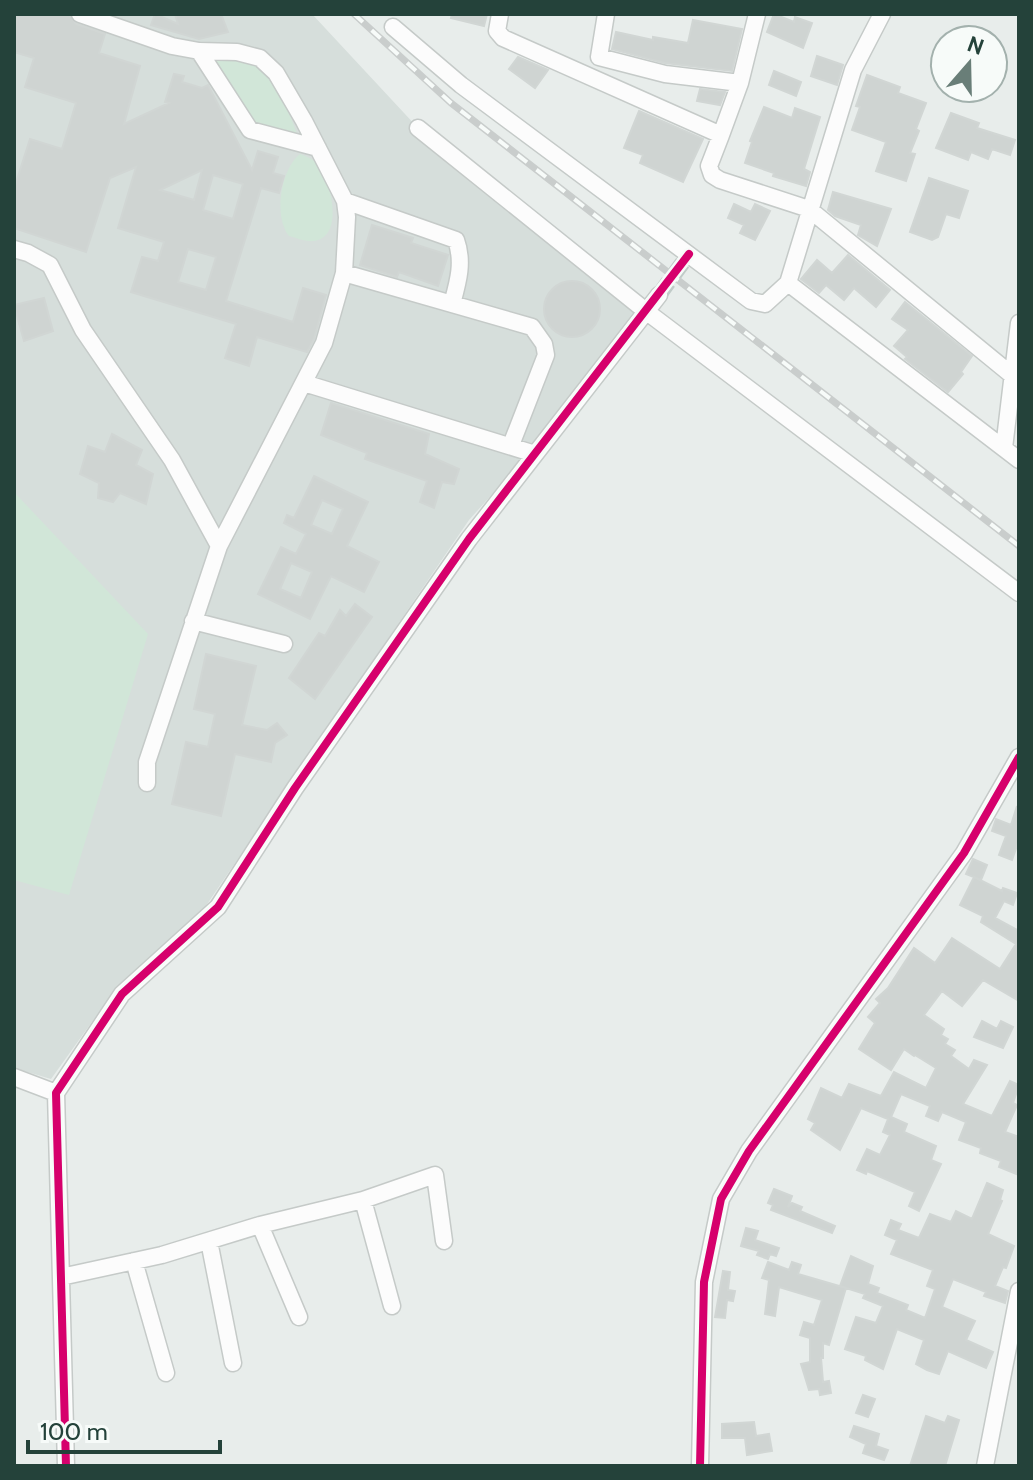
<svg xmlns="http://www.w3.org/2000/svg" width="1033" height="1480" font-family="Cabin,sans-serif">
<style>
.built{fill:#d6dedb}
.green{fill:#d1e6d8}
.building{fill:#cfd4d2;stroke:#d1d6d4;stroke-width:2;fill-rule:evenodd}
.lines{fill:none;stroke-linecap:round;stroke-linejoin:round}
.minor-tunnel{stroke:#c1cbc8;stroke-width:16;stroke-dasharray:16 8;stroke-linecap:butt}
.minor-casing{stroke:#c5cac8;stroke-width:19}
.minor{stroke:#fcfcfc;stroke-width:16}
.rail-casing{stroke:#c9cdcc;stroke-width:7}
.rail{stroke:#f7fbf9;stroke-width:4;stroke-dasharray:12;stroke-linecap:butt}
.cycleway-casing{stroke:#f7fbf9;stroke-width:13}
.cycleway{stroke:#d6006c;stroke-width:8}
</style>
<rect width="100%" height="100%" fill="#e8edeb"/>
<!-- built -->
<path class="built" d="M14 14H312L418 128 637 314 530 452 469 520 201 913 117 987 51 1079 14 1068Z"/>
<!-- green -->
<path class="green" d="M216 57C226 58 239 58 248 62 276 73 288 110 298 136L238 117 216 73Z
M300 154C306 156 312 159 317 163 331 179 345 237 314 241 305 242 297 238 289 236 273 216 281 169 300 154Z
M14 492 148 634 69 895 14 880Z"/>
<!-- building -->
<path class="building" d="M14 14H69L76 24 105 34 99 53 140 66 124 124 169 103 165 102 174 74 184 76 182 82 202 88 208 85 252 170 258 151 278 157 273 173 284 176 279 193 261 188 226 301 293 322 303 288 326 295 314 339 307 352 257 337 249 366 225 358 236 324 131 292 142 257 158 261 164 242 118 228 136 167 110 178 86 252 14 228V189L30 139 62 149 76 103 25 87 34 58 14 52ZM202 170 194 200 160 190ZM213 175 243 184 233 219 203 210ZM188 249 216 257 206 290 178 282Z
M155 14 178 24 175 14H221L228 32 199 39 151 25Z
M452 14H487L484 26 451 18Z
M774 14 794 22 795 17 812 23 803 48 767 32Z
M693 20 742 29 732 71 665 63 612 49 616 32 653 40V37L688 43Z
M817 56 843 65 837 85 811 76Z
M518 57 548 70 535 88 509 69Z
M774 71 801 82 796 96 769 85Z
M867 75 900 87 898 93 926 103 916 129 919 131 910 153 915 154 906 181 876 171 886 142 852 130 860 107 856 106Z
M700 89 725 92 720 105 697 101Z
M764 107 792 118 795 108 820 117 804 169 810 172 806 186 773 176 774 173 745 163 752 142 750 141Z
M639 111 703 139 683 182 640 163 643 155 624 148Z
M951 113 979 123 977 128 1015 140 1010 155 992 149 988 159 971 152 968 160 936 148Z
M929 178 968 191 959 218 946 214 938 237 932 240 910 232Z
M833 192 891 209 877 246 858 235 861 225 835 216 828 210Z
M734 204 751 212 755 204 770 211 755 240 740 233 744 225 728 218Z
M372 225 413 238 411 243 448 255 438 286 399 272 397 277 360 265Z
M848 255 890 290 876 307 854 288 844 300 826 285 819 293 801 279 817 260 832 273Z
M544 309a28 28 0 1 1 56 0a28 28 0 1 1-56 0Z
M44 298 53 331 24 341 14 305Z
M905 302 972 356 961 372 963 374 948 392 905 359 907 357 894 346 908 330 892 319Z
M331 403 429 434 425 454 459 469 454 484 442 482 434 508 420 502 427 481 365 459 367 453 321 435Z
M112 434 142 450 136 465 153 474 146 504 120 493 113 502 98 498 99 483 80 474 88 446 105 452Z
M314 476 368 502 347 546 379 562 364 592 331 576 310 619 258 594 281 547 296 554 306 534 284 523 287 515 294 518ZM322 500 343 509 332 534 311 525ZM291 563 312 572 301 598 280 589Z
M355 604 372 617 315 699 289 678 319 633 325 636 340 610 346 616Z
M206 654 256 666 242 725 267 730 277 723 287 735 275 743 271 762 235 754 221 816 172 804 186 742 208 747 215 714 194 709Z
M1017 806 1019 840 1012 860 999 855 1006 836 992 831 996 819 1011 825Z
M973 859 987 865 981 880 966 874Z
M974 877 1002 891 1003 888 1017 893 1013 905 1004 901 995 918 1019 931V1001L983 980 962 1006 942 991 924 1015 944 1029 941 1035 948 1039 945 1044 955 1050 951 1056 969 1069 974 1060 987 1065 963 1104 992 1116 1010 1081 1019 1085 1013 1103 1017 1105 1005 1132 1019 1137V1175L999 1167 1001 1161 980 1153 981 1148 959 1140 966 1122 942 1112 938 1121 926 1116 930 1106 901 1094 891 1117 907 1124 904 1132 936 1146 931 1160 941 1164 919 1211 909 1206 915 1192 867 1171 866 1174 857 1170 867 1149 880 1155 890 1135 883 1132 888 1119 861 1108 840 1150 811 1130 815 1123 808 1119 821 1088 842 1098 849 1084 881 1096 894 1072 926 1088 936 1068 915 1055 914 1056 904 1049 891 1070 859 1049 875 1023 868 1017 880 1003 876 999 888 988 914 948 935 963 952 938 1000 969 1016 944 981 922 983 916 960 905Z
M982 1021 997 1029 1001 1021 1013 1027 1003 1048 974 1037Z
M987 1183 1003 1190 1000 1200 1002 1201 988 1234 1014 1246 1006 1268 1003 1267 995 1286 1008 1291 1005 1303 984 1296 986 1292 953 1279 942 1307 975 1321 966 1340 993 1352 986 1368 948 1351 939 1374 927 1370 916 1364 924 1340 897 1329 883 1369 865 1360 866 1356 845 1349 856 1317 876 1323 883 1306 863 1298 865 1294 840 1286 851 1256 873 1266 868 1284 879 1288 877 1293 908 1305 906 1310 925 1318 935 1289 927 1286 933 1270 891 1254 897 1240 885 1235 891 1220 901 1224 898 1230 919 1238 930 1214 951 1222 956 1211 972 1219Z
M774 1189 792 1196 788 1207 792 1203 802 1207 800 1211 835 1226 832 1233 771 1210 773 1205 768 1203Z
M746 1228 758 1231 755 1240 779 1248 776 1256 770 1254 768 1259 757 1255 759 1251 741 1246Z
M768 1262 789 1270 792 1262 801 1265 798 1274 846 1288 829 1345 823 1343V1358H821L823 1382 829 1381 831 1393 820 1395 819 1389 809 1390 801 1364 810 1362V1338L800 1335 804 1322 814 1325 822 1300 779 1287 775 1316 765 1314 769 1280 762 1278Z
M723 1271 730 1272 728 1290 735 1291 733 1301 727 1300 725 1318 715 1317Z
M863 1395 875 1399 868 1417 856 1413Z
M926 1416 945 1423 948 1416 959 1420 945 1466H910Z
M754 1422 756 1436 769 1434 772 1451 747 1455 745 1438H722V1424Z
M854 1426 879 1434 876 1446 888 1450 884 1460 863 1453 866 1444 850 1437Z"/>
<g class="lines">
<!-- minor-tunnel -->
<path class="minor-tunnel" d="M659 295 689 254"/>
<!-- minor casing -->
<g class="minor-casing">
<path id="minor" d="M80 14 172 46 199 51 237 52 260 58 276 73 304 121 345 201 347 217 344 273 324 343 219 546 147 762V783
M500 14 497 31 503 38 721 135 709 166 712 175 720 180 809 209 1013 376
M606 14 599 57 665 74 740 83
M393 27 461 85 751 301 765 304 788 283 853 70 882 14
M199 51 250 130 318 148
M418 128 647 312 1019 593
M721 135 740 83 757 14
M345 201 456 240C464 262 458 282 452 304
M14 249 28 253 50 265 83 330 172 460 219 546
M344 273 532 327 544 344 546 355 511 445
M788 283 1019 460
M304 383 535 454
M1004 448 1019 323
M193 621 284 644
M14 1077 56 1093
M363 1200 392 1306
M260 1225 299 1317
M209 1241 233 1363
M134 1261 166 1373
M61 1277 162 1255 260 1225 363 1200 435 1175 444 1241
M66 1466 56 1093 122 994 218 907 295 788 469 539 659 295
M700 1466 704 1282 721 1199 749 1151 964 853 1019 757
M985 1466 1019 1291"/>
</g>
<!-- minor -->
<use href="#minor" class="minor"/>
<!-- rail casing -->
<g class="rail-casing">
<path id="rail" d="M354 14 451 103 1019 546"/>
</g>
<!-- rail -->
<use href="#rail" class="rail"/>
<!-- cycleway casing -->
<g class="cycleway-casing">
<path id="cycleway" d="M66 1466 56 1093 122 994 218 907 295 788 469 539 689 254
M700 1466 704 1282 721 1199 749 1151 964 853 1019 757"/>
</g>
<!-- cycleway -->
<use href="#cycleway" class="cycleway"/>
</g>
<!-- border -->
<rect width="1033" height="1480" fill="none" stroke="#24423a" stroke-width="32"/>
<!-- north arrow -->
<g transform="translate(969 64) rotate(20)"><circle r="38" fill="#f7fbf9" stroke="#a3b1ad" stroke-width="2"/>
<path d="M0-6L14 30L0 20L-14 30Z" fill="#697e78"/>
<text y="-12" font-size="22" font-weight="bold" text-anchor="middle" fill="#24423a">N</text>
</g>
<!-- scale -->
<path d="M28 1440v12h192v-12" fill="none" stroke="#24423a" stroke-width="4"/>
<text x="40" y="1440" font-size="24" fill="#24423a" stroke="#f7fbf9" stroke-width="6" paint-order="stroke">100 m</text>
</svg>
